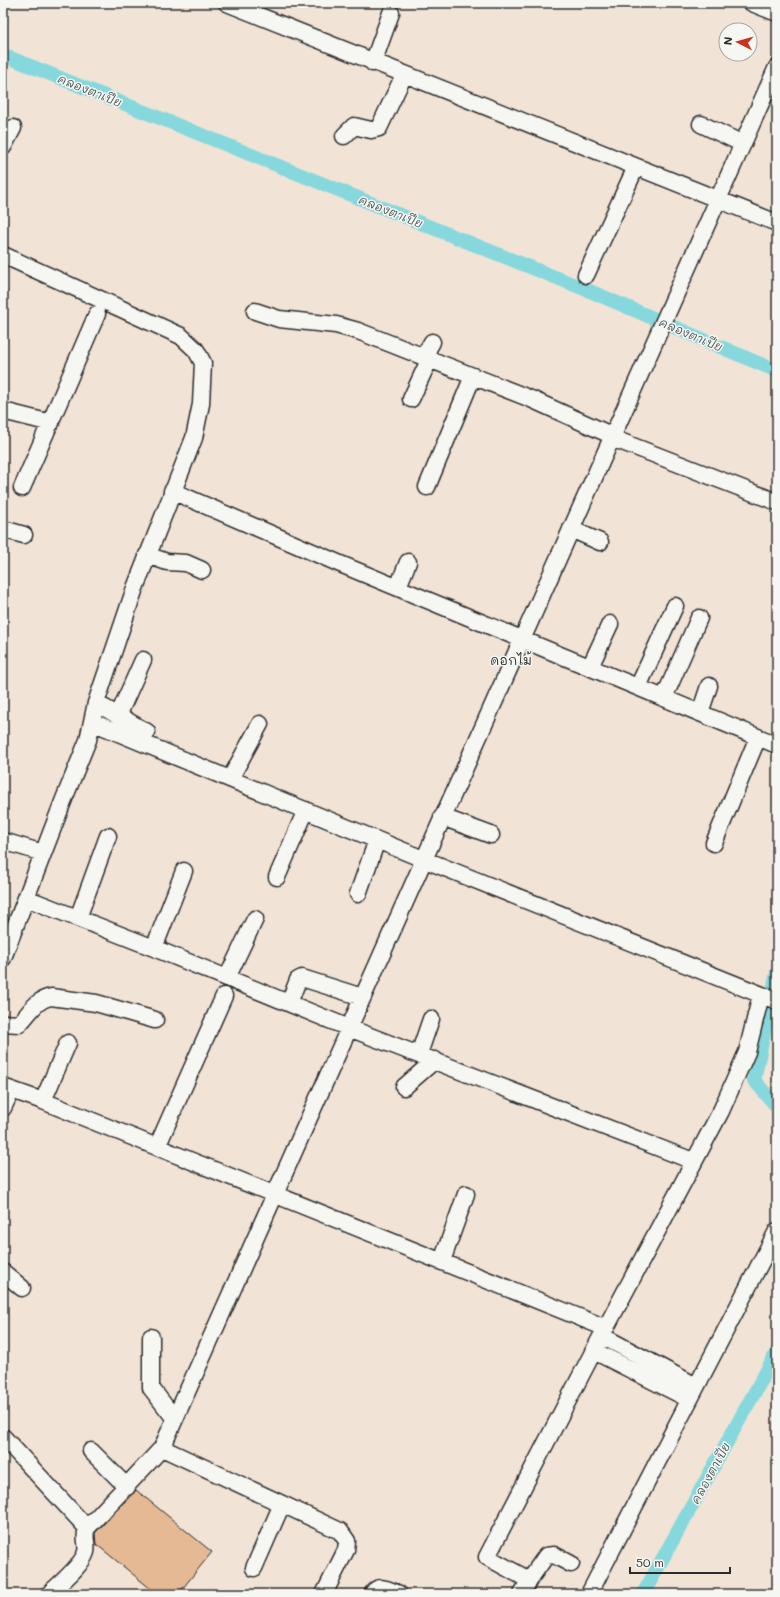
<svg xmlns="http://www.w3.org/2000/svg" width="780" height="1597" font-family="Mali,'Playpen Sans Thai',sans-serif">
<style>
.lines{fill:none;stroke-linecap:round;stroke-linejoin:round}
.canal{stroke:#86d8dd;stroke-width:14}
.building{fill:#e4b994;stroke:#2b2b2b}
.minor-casing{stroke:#2b2b2b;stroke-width:19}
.minor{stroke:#f6f6f2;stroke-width:16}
.labels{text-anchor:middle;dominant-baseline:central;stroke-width:3;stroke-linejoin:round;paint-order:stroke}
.water-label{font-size:12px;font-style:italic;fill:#425658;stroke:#f6f6f2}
.quarter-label{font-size:13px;fill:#2b2b2b;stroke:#f6f6f2}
</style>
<rect width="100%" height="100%" fill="#f1e4d6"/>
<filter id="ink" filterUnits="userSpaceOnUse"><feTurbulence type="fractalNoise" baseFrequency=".025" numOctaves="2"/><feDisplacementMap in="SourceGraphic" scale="8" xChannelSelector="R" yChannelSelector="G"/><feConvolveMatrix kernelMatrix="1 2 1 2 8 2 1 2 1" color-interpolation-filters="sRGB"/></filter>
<g filter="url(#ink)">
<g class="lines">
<!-- canal -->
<path class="canal" d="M3 55 592 292 777 371
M777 972 754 1080 777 1107
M643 1594 777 1352"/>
</g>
<!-- building -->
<path class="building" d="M136 1490 212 1552 178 1594H157L96 1544 95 1533Z"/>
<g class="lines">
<!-- minor casing -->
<g class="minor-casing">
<path id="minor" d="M227 3 777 223
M752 3 777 13
M373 63 391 13
M701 124 743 144
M344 136 354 126 371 130 379 128 404 75
M3 147 13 128
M3 255 181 336 196 350 203 363 201 404 194 438 135 588 96 703 88 740 64 799 3 958
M586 275 636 167
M255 311 279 319 336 325 358 331 531 399 613 436
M424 356 432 342
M411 399 430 358
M3 411 51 423
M612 438 777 502
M427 487 473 376
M22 488 97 314
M172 491 338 563 777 745
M3 529 24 535
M571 529 600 542
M147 555 167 562 186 563 202 570
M398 587 408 562
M590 667 610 624
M638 687 675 606
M664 698 699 618
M96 703 147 732
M700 713 709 686
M118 716 143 660
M92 722 423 859 777 1001
M230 779 260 724
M442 817 491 835
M3 841 43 853
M714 843 758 737
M277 877 306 810
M358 894 377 840
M26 898 154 948 349 1028 693 1161
M78 918 108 836
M154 948 184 871
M227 978 255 919
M289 1003 298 980 302 978 362 997
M3 1023 19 1024C30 1013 35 1000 51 997L96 1003 155 1020
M419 1054 431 1019
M3 1087 43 1101 157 1147 606 1328
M404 1087 435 1060
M43 1101 68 1043
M3 1108 11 1091
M157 1147 224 996
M442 1261 466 1194
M3 1272 22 1288
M602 1336 696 1386
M151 1337V1388L175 1419
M594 1351 689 1399
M3 1437 87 1528
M162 1448 340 1531 347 1541 346 1550 324 1594
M91 1451 127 1487
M254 1568 282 1504
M529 1580 487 1557 592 1354 721 1111 747 1052 761 995
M49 1594C59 1584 82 1566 86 1552 88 1543 83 1537 87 1528L162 1448 777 67
M372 1594C379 1583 389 1590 399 1594
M522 1594 529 1580 546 1556 554 1555 571 1564
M589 1594 777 1231"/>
</g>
<!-- minor -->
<use href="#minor" class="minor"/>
</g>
</g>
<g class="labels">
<!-- water labels -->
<g class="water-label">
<text transform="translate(90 90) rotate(22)">คลองตาเปีย</text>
<text transform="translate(391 211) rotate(22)">คลองตาเปีย</text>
<text transform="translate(691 334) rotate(23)">คลองตาเปีย</text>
<text transform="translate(710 1473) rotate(-61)">คลองตาเปีย</text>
</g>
<!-- quarter labels -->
<g class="quarter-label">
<text x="511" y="659">ดอกไม้</text>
</g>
</g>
<!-- margin -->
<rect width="780" height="1597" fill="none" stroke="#f6f6f2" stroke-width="16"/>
<rect x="8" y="8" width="764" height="1581" fill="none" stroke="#2b2b2b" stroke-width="1.5" filter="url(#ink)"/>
<!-- north arrow -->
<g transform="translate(738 42) rotate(276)"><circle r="19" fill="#f6f6f2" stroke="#a5a5a2"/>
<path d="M0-3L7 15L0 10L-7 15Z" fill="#c8321e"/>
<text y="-6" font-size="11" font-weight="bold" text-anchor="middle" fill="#2b2b2b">N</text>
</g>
<!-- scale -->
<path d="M630 1567v6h100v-6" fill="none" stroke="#2b2b2b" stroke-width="2"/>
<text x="636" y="1567" font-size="12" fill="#2b2b2b" stroke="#f6f6f2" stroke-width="3" paint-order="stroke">50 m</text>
</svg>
